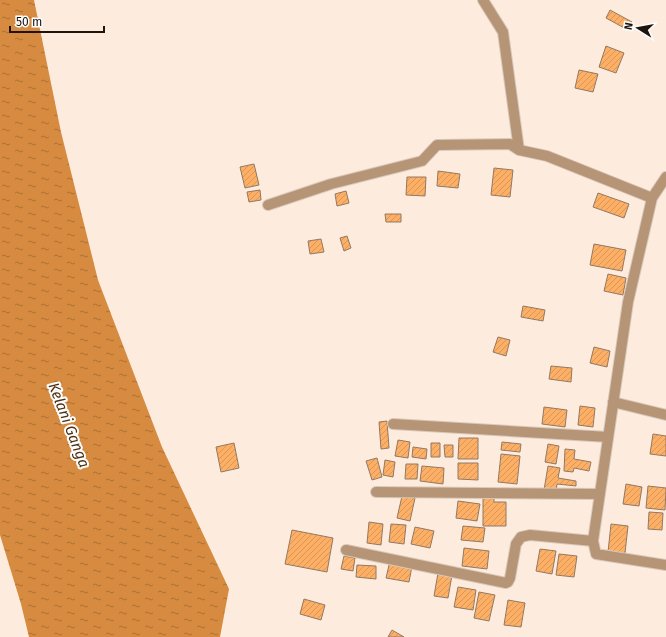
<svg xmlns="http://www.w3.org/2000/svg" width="666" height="637" font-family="'Fira Sans',sans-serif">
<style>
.water{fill:url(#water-ripples)}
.building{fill:url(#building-hatch);stroke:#927964}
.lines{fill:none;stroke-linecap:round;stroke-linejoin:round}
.minor-casing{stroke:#d9c9bc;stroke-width:12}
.minor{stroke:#b69577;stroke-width:10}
.labels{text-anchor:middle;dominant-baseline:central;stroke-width:4;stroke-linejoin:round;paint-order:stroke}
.water-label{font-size:15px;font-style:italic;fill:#4f3011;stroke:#fdfdfd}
</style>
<defs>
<pattern id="water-ripples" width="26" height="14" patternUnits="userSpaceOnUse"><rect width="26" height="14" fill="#d68b40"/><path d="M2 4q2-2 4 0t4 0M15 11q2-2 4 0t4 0" fill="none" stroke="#ad7034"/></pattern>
<pattern id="building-hatch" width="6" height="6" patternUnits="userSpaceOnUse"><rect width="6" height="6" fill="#fdaf66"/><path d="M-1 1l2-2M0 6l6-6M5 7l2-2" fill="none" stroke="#d89657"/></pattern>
</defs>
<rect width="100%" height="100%" fill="#fdecde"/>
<!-- water -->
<path class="water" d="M0 0H34L61 132 98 280 162 447 229 589 220 637H29L21 604 0 535Z"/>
<!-- building -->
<path class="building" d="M610 10 632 22 628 30 606 18Z
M606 46 624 53 616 73 599 67Z
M579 70 598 74 593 92 575 88Z
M254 164 259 185 245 188 240 167Z
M494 168 513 170 510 197 491 195Z
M438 171 460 174 458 188 437 186Z
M407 177H426L425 196 406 195Z
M260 190 261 200 249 202 247 192Z
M346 191 349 203 337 206 335 194Z
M598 193 629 204 624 218 593 207Z
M385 214H401V222H386Z
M347 236 351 248 344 251 340 238Z
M321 239 324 252 310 254 308 241Z
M594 244 626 250 622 271 590 265Z
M608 274 626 278 623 295 604 291Z
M523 306 545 310 543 321 521 317Z
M498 337 510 340 506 356 493 352Z
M594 347 610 351 607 367 590 363Z
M551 366 572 368 571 382 549 379Z
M580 406 595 408 593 427 578 425Z
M544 407 567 410 565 427 542 424Z
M387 421 389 448 381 449 379 422Z
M653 434 666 436V456L650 454Z
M459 438H478V459H458Z
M398 440 410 442 408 458 395 456Z
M502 442 521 444 520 452 501 450Z
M234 443 239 468 221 472 216 447Z
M431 443H440V457H431Z
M548 444 559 446 556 464 545 462Z
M444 445H453V457H445Z
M413 447 427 449 426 459 412 457Z
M565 449 575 450 574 459 591 462 589 471 574 468 573 472 564 471Z
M501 454 520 456 517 484 498 482Z
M377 458 382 477 372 480 366 461Z
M385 460 395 462 393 477 383 475Z
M458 463H478V480L458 479Z
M406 464H418L417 479H405Z
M422 466 444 468 443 484 420 481Z
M548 466 560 468 558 478 576 481V486L557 484 556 492 544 490Z
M626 484 642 487 639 506 623 504Z
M648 486 666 488 665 510 646 508Z
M483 494H494V502H506V526H483Z
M402 496 415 498 410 521 397 518Z
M458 501 480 504 477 521 456 518Z
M649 512 663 513 662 530 648 529Z
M369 522 383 524 381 545 367 543Z
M391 524 406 525 404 544 389 542Z
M611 524 628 526 625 553 608 552Z
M463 526 485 528 483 542 461 540Z
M415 527 434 531 430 548 411 544Z
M292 530 333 538 327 572 285 564Z
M464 548 489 551 487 569 462 566Z
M540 549 556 551 552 574 536 571Z
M559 554 577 556 574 577 556 575Z
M344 556 355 558 353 571 341 569Z
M390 561 412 566 409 582 386 578Z
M357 565 376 566V579L356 577Z
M438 573 452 575 448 598 434 596Z
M458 587 476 590 473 610 454 607Z
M479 592 495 595 489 621 474 618Z
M304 599 325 605 321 620 300 614Z
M508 600 525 603 521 627 504 625Z
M392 630 404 637H388Z"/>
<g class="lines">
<!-- minor casing -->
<g class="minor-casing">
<path id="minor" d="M483 0 503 32 519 150
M268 205 331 184 422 161 437 145 510 144 519 150 547 156 652 198
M613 402 666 415
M393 424 608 437
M376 492 600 494
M593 541 596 554 666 565
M346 550 506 583 508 582 510 578 516 544 521 537 530 535 593 541 628 302 652 198 666 177"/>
</g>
<!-- minor -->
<use href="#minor" class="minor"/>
</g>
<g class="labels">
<!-- water labels -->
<g class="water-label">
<text transform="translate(69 425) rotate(69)">Kelani Ganga</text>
</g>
</g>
<!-- north arrow -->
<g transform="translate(638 28) rotate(281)" stroke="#fdfdfd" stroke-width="3" paint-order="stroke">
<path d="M0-3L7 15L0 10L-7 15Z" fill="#1e140c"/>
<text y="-6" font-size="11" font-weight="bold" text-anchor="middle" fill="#1e140c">N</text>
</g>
<!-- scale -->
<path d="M10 26v6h94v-6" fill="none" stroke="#1e140c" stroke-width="2"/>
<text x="16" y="26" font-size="12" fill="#1e140c" stroke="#fdfdfd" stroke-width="3" paint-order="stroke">50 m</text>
</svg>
